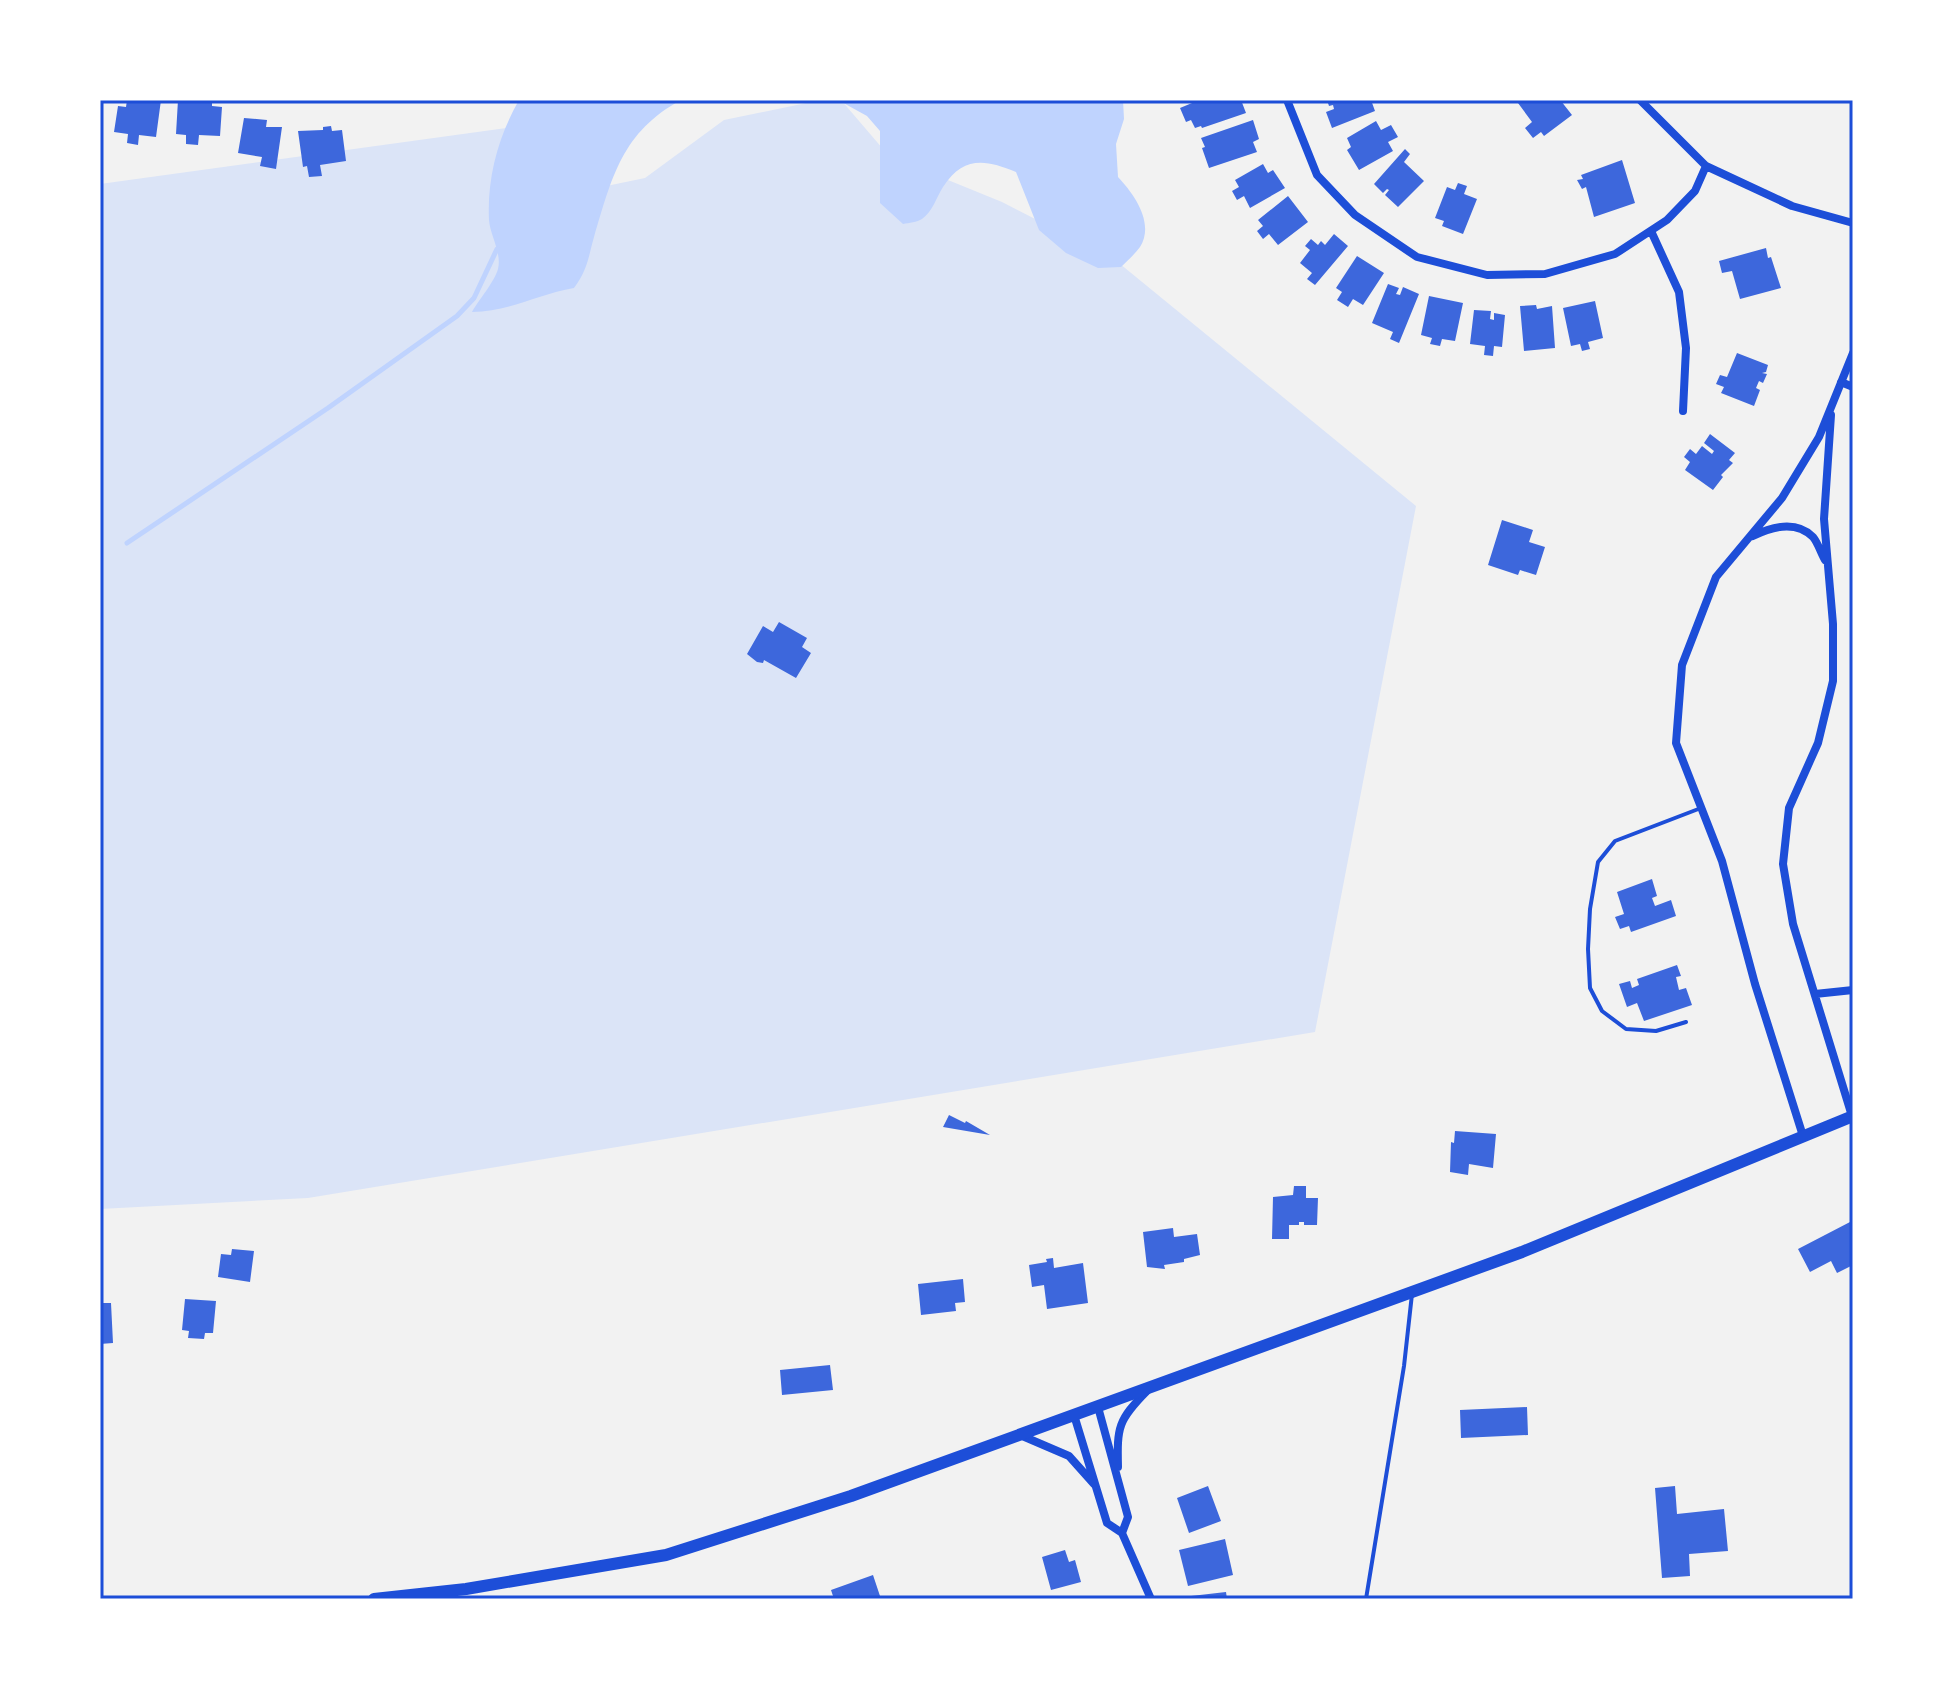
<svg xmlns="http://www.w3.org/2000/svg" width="1953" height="1699" font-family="'Varela Round',sans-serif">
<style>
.green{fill:#dbe4f7}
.water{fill:#bfd3fe}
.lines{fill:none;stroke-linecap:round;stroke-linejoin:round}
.stream{stroke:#bfd3fe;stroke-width:5}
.building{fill:#3d67dc}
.service{stroke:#1d4ed8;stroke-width:4}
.minor{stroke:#1d4ed8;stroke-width:8}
.secondary{stroke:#1d4ed8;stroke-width:12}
.neatline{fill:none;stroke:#1d4ed8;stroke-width:3}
</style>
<rect width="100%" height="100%" fill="#f2f2f2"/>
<!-- green -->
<path class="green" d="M821 100H841L889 156 1002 202 1114 259 1416 506 1315 1032 308 1198 100 1209V184L513 127 563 195 645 178 724 120Z"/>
<!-- water -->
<path class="water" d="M519 100H681C622 132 612 177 594 237 588 258 588 269 574 288 538 294 509 312 472 312 478 301 495 281 498 269 502 253 490 235 489 220 487 178 498 137 519 100Z
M838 100H1123L1124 119 1116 144 1118 177C1134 194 1155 223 1140 247 1135 254 1127 261 1121 267L1098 268 1066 253 1039 230 1016 172C985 159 963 156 943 187 936 198 933 211 922 219 917 222 909 223 903 224L880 203V131L867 116Z"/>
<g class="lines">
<!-- stream -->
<path class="stream" d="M127 543 328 408 457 316 474 298 497 249"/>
</g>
<!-- building -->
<path class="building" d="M127 100 143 102V100H161L156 137 139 135 138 145 127 143 128 134 114 132 118 106 126 107Z
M178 100H196L195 103H203V100H212V106L222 107 220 136 199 135 198 145 186 144V135L176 134Z
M1191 100H1241L1246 113 1202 128 1201 126 1195 128 1191 120 1186 122 1180 108 1192 103Z
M1327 100H1371L1375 111 1332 128 1326 112 1334 109 1333 105 1329 106Z
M1521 100H1557L1560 103 1561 101 1572 115 1544 136 1541 132 1533 138 1525 128 1532 122 1518 103Z
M244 118 267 120 266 127H282L276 169 260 166 262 157 238 153Z
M1253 120 1259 139 1253 142 1257 152 1209 168 1202 148 1205 147 1201 138Z
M1376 121 1381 130 1391 125 1398 137 1388 142 1393 151 1359 170 1347 150 1351 147 1347 138Z
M331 126 332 131 342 130 346 161 320 165 322 176 309 177 307 166 303 167 298 131 323 130V127Z
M1405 149 1410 154 1404 162 1424 181 1398 207 1385 195 1389 190 1387 189 1383 193 1374 184Z
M1622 160 1635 203 1594 217 1586 187 1582 189 1577 180 1583 179 1581 175Z
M1263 164 1268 173 1273 170 1285 188 1250 208 1244 196 1237 200 1232 191 1239 187 1235 180Z
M1458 183 1467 186 1464 194 1477 199 1463 234 1442 226 1444 221 1435 218 1447 187 1455 190Z
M1288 196 1308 222 1278 245 1269 234 1263 239 1257 231 1263 226 1258 220Z
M1334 234 1348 246 1315 285 1307 279 1312 273 1300 263 1310 250 1305 246 1311 239 1318 245 1321 241 1325 245Z
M1766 248 1768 258 1771 257 1781 288 1740 299 1732 271 1722 273 1719 261Z
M1357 256 1384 273 1363 305 1353 299 1348 307 1337 300 1342 292 1336 288Z
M1388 284 1399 288 1396 294 1400 295 1403 287 1419 294 1399 343 1390 339 1393 332 1372 323Z
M1429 296 1463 303 1455 341 1442 339 1440 346 1430 344 1432 338 1421 335Z
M1595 301 1603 338 1588 342 1590 349 1582 351 1580 344 1571 346 1563 308Z
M1536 305 1537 309 1552 306 1555 348 1524 351 1520 306Z
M1474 310 1491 311 1490 319 1494 320V313L1505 315 1502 347 1494 346 1493 356 1484 355 1485 346 1470 344Z
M1737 353 1768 365 1766 372 1762 373 1767 374 1763 383 1759 381 1756 388 1760 390 1754 406 1721 393 1724 387 1716 384 1720 375 1727 377Z
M1710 434 1735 453 1729 460 1733 463 1721 475 1723 477 1713 490 1685 470 1690 462 1684 457 1690 449 1696 454 1702 446 1712 454 1714 451 1704 443Z
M1502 520 1533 530 1529 542 1545 547 1536 575 1520 570 1518 575 1488 565Z
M779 622 807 638 802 647 811 653 796 678 764 660 763 663 757 662 747 654 763 626 773 632Z
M1652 879 1657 896 1652 898 1655 906 1671 900 1676 916 1631 932 1629 926 1620 929 1615 917 1624 914 1617 892Z
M1677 965 1681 976 1676 977 1679 990 1686 988 1692 1005 1644 1021 1637 1003 1627 1007 1619 984 1630 981 1632 988 1639 985 1637 979Z
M949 1115 965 1123 966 1121 990 1135 943 1127Z
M1455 1131 1496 1134 1493 1168 1469 1164 1468 1175 1450 1172 1451 1142 1454 1143Z
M1294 1186H1306V1198H1318L1317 1225H1304V1222H1299V1225H1289V1239H1272L1273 1197 1293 1195Z
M1850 1222 1853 1228V1265L1837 1273 1831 1261 1810 1272 1798 1249Z
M1173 1228 1174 1237 1197 1234 1200 1255 1184 1259V1262L1164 1265 1165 1269 1147 1267 1143 1232Z
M232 1249 254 1251 250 1282 218 1277 221 1254 231 1255Z
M1053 1258 1054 1268 1083 1263 1088 1303 1047 1309 1044 1285 1032 1287 1029 1265 1047 1262 1046 1259Z
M963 1279 965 1302 955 1303 956 1311 921 1315 918 1284Z
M185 1299 216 1301 213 1333H205L204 1339 188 1338 189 1331 182 1330Z
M100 1303H111L113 1343 100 1344Z
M830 1365 833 1390 782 1395 780 1370Z
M1527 1407 1528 1435 1461 1438 1460 1410Z
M1208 1486 1221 1521 1189 1533 1177 1498Z
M1675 1486 1677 1514 1724 1509 1728 1551 1689 1554 1690 1576 1662 1578 1655 1488Z
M1225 1539 1233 1575 1188 1586 1179 1550Z
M1065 1550 1069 1562 1075 1560 1081 1582 1051 1590 1042 1557Z
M873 1575 881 1599H834L831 1590Z
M1226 1592 1227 1599H1191V1596Z"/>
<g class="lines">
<!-- service -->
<path class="service" d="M1686 1022 1656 1031 1626 1029 1602 1011 1590 988 1588 949 1590 909 1598 862 1615 841 1701 808
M1366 1599 1404 1366 1412 1294"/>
<!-- minor -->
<path class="minor" d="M1287 100 1317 175 1355 215 1417 257 1487 275 1545 274 1615 254 1667 220 1695 191 1706 166
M1640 100 1706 166 1792 206 1853 223
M1651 231 1679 292 1686 348 1683 411
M1841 382 1853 387
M1831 415 1824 519 1833 624V681L1818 743 1789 808 1783 864 1793 924 1852 1116
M1753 536C1771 527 1796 520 1813 537 1818 543 1821 553 1825 560
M1815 994 1853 990
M1803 1136 1755 984 1722 861 1676 743 1682 665 1716 577 1782 498 1819 437 1853 353
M1098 1407 1128 1517 1122 1533
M1074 1415 1107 1523 1122 1533 1151 1599
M1020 1435 1069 1456 1094 1484
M1118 1467C1117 1427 1118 1420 1147 1391"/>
<!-- secondary -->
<path class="secondary" d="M374 1599 466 1589 666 1555 851 1496 1522 1252 1853 1116"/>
</g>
<!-- border -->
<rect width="1953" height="1699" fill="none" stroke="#ffffff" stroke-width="204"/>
<rect x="102" y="102" width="1749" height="1495" class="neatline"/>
</svg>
